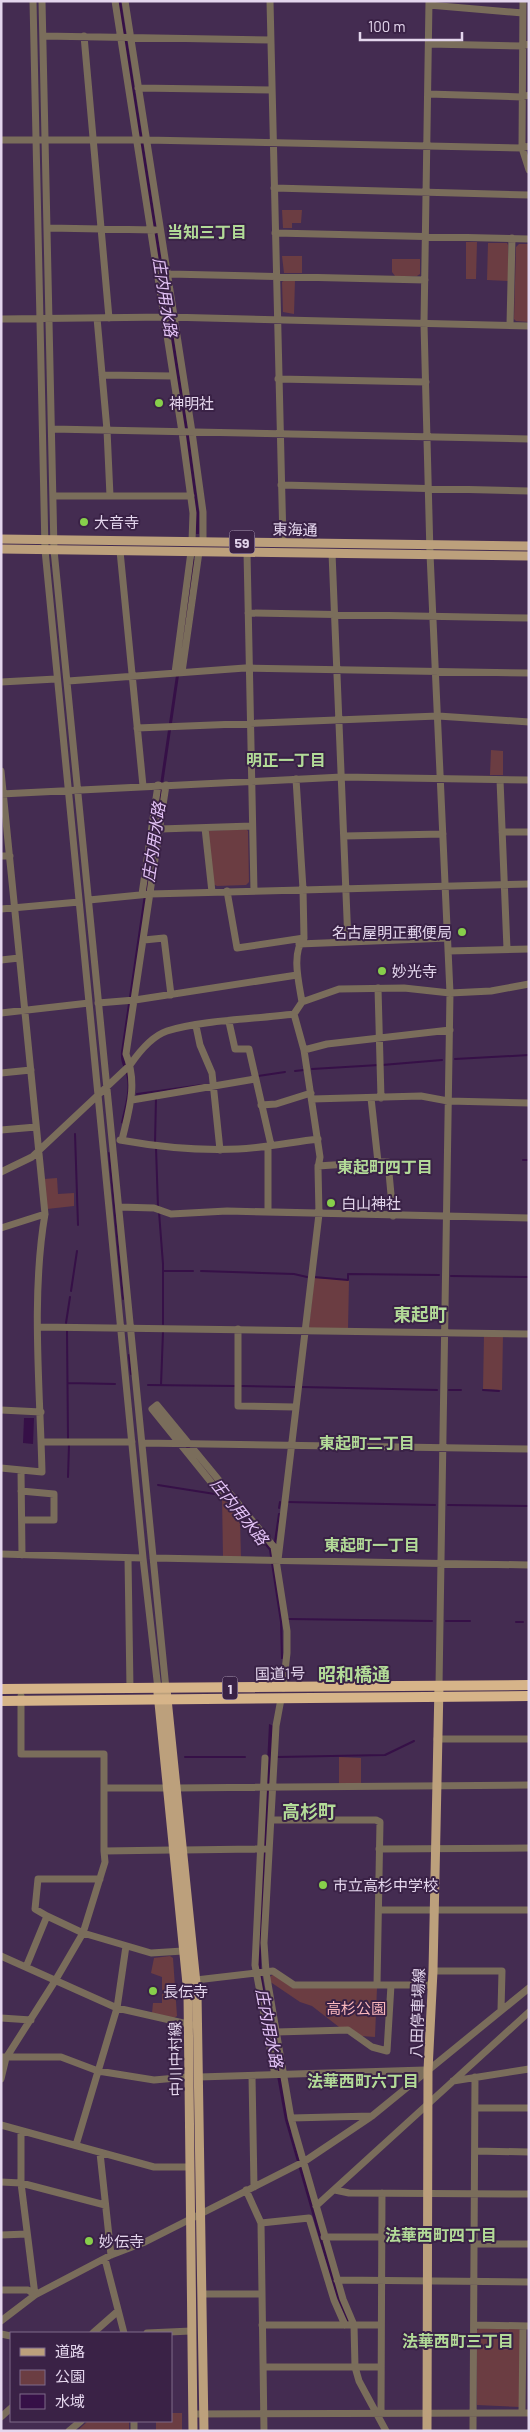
<svg xmlns="http://www.w3.org/2000/svg" width="530" height="2432" font-family="Barlow,'Noto Sans JP',sans-serif">
<style>
.green{fill:#6b3d42}
.water{fill:#361047}
.lines{fill:none;stroke-linecap:round;stroke-linejoin:round}
.stream{stroke:#361047;stroke-width:2}
.minor{stroke:#7a6d5b;stroke-width:7}
.major{stroke:#bca07c;stroke-width:9}
.highway{stroke:#d6b489;stroke-width:10}
.poi-dot{fill:#87cf4b;stroke:#3a2246;stroke-width:2}
.labels{text-anchor:middle;dominant-baseline:central;stroke-width:4;stroke-linejoin:round;paint-order:stroke}
.shield{fill:#3a2246;stroke:#b1a0bb;stroke-width:1}
.shield-label{font-size:14px;font-weight:bold;fill:#e4d6ed}
.poi-label{font-size:15px;fill:#e4d6ed;stroke:#3a2246;text-anchor:start}
.street-label{font-size:15px;fill:#e4d6ed;stroke:#3a2246}
.park-label{font-size:15px;fill:#f9b6bb;stroke:#3a2246}
.neighbourhood-label{font-size:16px;font-weight:bold;fill:#b3db98;stroke:#3a2246}
.water-label{font-size:16px;font-style:italic;fill:#e5c4f8;stroke:#3a2246}
.quarter-label{font-size:18px;font-weight:bold;fill:#b3db98;stroke:#3a2246}
</style>
<rect width="100%" height="100%" fill="#442c51"/>
<!-- green -->
<path class="green" d="M282 210H302L301 223H292V228H283Z
M466 242H477L476 279H466Z
M488 243H507L508 245V281L487 280Z
M519 244H529V322L516 321 514 319 516 247Z
M282 256H302V273H284Z
M392 259H420V274L417 276H395L392 272Z
M285 280H295L294 314 283 312 282 282Z
M491 750 503 751V775H490Z
M246 829 248 831 249 882 246 885 217 886 213 884 207 831Z
M57 1178 58 1194 74 1193V1206L47 1209 44 1179Z
M314 1278 349 1280 348 1329 309 1328Z
M484 1335H503L502 1390 483 1389Z
M222 1496 240 1519 241 1558 223 1557Z
M339 1757 361 1758V1784H339Z
M170 1956 173 1958 177 2016 174 2018 152 2013 153 2003H162V1977L151 1973 154 1958Z
M274 1974 293 1988H377L375 2037 361 2036 339 2027 312 2006 300 2002 269 1981 268 1978Z
M480 2328H518L520 2330V2407L477 2405V2330Z
M171 2413H182V2430H156V2421H171Z
M88 2421H129V2431H77Z"/>
<!-- water -->
<path class="water" d="M118 1H121L188 428 199 512V534H196V511Z
M193 559H196L124 1051C123 1060 129 1065 130 1073 132 1091 127 1108 123 1124L121 1123C124 1108 129 1094 127 1079 126 1068 120 1065 121 1052Z
M158 1408 272 1549 282 1618 283 1659H281L280 1622 269 1550 185 1446Z
M24 1418H34L33 1444 23 1443Z
M269 1724 274 1726 261 1939V1970L292 2136 351 2321H347L337 2300 285 2120 257 1965Z"/>
<g class="lines">
<!-- stream -->
<path class="stream" d="M455 1059 529 1055
M382 1065 442 1060
M312 1069 379 1065
M295 1071 304 1070
M258 1076 285 1072
M137 1094 202 1085
M75 1134 78 1225
M155 1143 156 1098
M156 1148 158 1207
M109 1153 123 1299
M523 1160H529
M159 1212 163 1264V1324
M163 1271H193
M201 1271 294 1274 307 1277
M451 1276 529 1277
M314 1277 348 1280V1274L439 1275
M71 1291 77 1251
M66 1323 70 1297
M67 1331 68 1438
M129 1355 131 1374
M68 1383 115 1384
M148 1385 235 1386
M161 1385 163 1332
M242 1386 295 1387
M302 1387 437 1390
M449 1390H461
M483 1390 499 1391
M68 1477 69 1445
M158 1485 221 1495
M287 1502 435 1505
M448 1505 529 1506
M279 1508 280 1502
M275 1542 279 1514
M289 1619 432 1621
M446 1621H470
M516 1622H523
M185 1757H245
M278 1757 385 1755 414 1741"/>
<!-- minor -->
<path class="minor" d="M33 1 45 550 143 1558 158 1689
M42 1 54 550 166 1689
M115 1 182 432 193 513 192 541
M125 1 192 432 203 512V541
M270 1 283 542
M429 1 424 324 430 554 450 993 439 1686
M523 1 522 148 529 170
M429 5 523 13
M43 36 271 40
M84 36 109 318
M429 44 523 46 529 44
M138 88 272 90
M428 94 522 97 529 95
M1 140H146L522 148 529 146
M274 188 529 195
M48 228 155 230
M275 233 529 239
M169 274 425 280
M97 318 107 430 110 496
M1 319 167 317 529 326
M510 325 512 238
M102 375 173 376
M278 379 426 382
M52 429 529 439
M281 485 529 491
M53 496H191
M120 551 143 786
M247 552 254 891
M332 553 348 942
M248 613 529 618
M182 672 199 552
M175 673 191 552
M68 681 245 668 529 673
M1 682 56 679
M137 728 438 716 529 722
M1 771 45 1214C31 1296 40 1388 42 1472L1 1468
M296 779 303 889 304 938C291 953 299 983 302 1002
M500 780 507 949
M1 794 342 777 529 780
M205 828 212 892
M160 829 252 826
M502 832H529
M344 836 443 834
M1 856H10
M227 891 237 948 304 938
M142 894 158 785
M89 900 150 894 529 884
M1 909 79 902
M144 940 164 938 171 995
M299 944 448 938
M448 951 529 949
M1 960 19 958
M378 988 381 1098
M98 1003 135 1000 297 975
M1 1013 89 1003
M229 1022 235 1049H249L271 1145
M196 1026 200 1045 212 1073 220 1150
M304 1050 327 1044 450 1030
M1 1073 31 1070
M371 1098 378 1162H388L393 1216
M312 1099 421 1096 448 1101 529 1103
M132 1100 255 1079
M261 1105 276 1104 311 1093
M1 1130 36 1127
M120 1140C159 1147 198 1151 238 1149 265 1148 292 1142 318 1139
M122 1140C129 1110 138 1084 126 1054L166 785
M318 1166 378 1162
M1 1172 32 1157 130 1065C139 1052 152 1036 167 1031 201 1020 257 1019 294 1014L302 1002 339 989 404 988 450 993 491 991 529 984
M119 1207 154 1208 171 1214 227 1211 529 1218
M268 1212V1146
M1 1228 45 1214
M39 1327 529 1334
M238 1329V1406L295 1407
M1 1410 41 1412
M41 1442H132
M142 1443 529 1449
M21 1470 22 1555
M21 1491 54 1494V1520H22
M219 1492 152 1409 157 1405 274 1547 287 1631V1653L283 1688
M1 1554 143 1558
M128 1558 130 1689
M153 1558 529 1565
M278 1560 319 1214 318 1168 320 1157 304 1050 294 1014
M21 1696V1754H104V1851
M281 1699 276 1726 264 1943 266 1972 291 2118 343 2299 354 2325 355 2367 359 2381 386 2431
M437 1739H529
M265 1758 255 1965 275 2075
M104 1788H167
M177 1788 529 1785
M272 1820H376L380 1822 377 1985
M379 1849 529 1848
M183 1850 264 1849
M379 1910H529
M47 1916 35 1909 38 1879H100
M1 1956 117 2008 192 2025
M26 1967 47 1916 83 1933 151 1953 183 1951
M433 1971H502L501 2010
M196 1980 273 1971 294 1985H432
M1 2018 31 2020
M276 2032 348 2030 372 2047 387 2051 391 1985
M1 2057H61L98 2071 154 2080 188 2077
M252 2076 254 2187
M199 2077 425 2070
M1 2079 6 2058 55 1981 83 1933 105 1862 104 1851 172 1850
M453 2081 529 2069
M475 2108H529
M291 2118 372 2116
M1 2125 154 2167H190
M76 2145 117 2008 126 1946
M475 2151 529 2152
M100 2153 111 2255
M1 2182 21 2183 105 2205
M246 2190 261 2223 264 2431
M335 2190 349 2193 529 2194
M316 2206 529 2012
M261 2223 309 2218 334 2300 345 2325
M1 2235 27 2234
M324 2237H382
M474 2244H529
M105 2259 124 2333
M337 2280 529 2282
M1 2290H28L35 2295 21 2183V2132
M202 2294H262
M1 2321 35 2295 111 2255 145 2242 305 2161 372 2116 529 1988
M262 2325H381
M474 2325 529 2326
M93 2333 118 2311
M147 2333 191 2331
M1 2334 11 2336
M263 2367H381
M381 2412 382 2193
M522 2413 523 2326
M193 2414 529 2413
M1 2417 11 2408
M134 2421V2431
M69 2431 81 2421
M473 2431 475 2077"/>
<!-- major -->
<path class="major" d="M1 539 529 546
M1 549 529 556
M166 1689 197 1993 204 2431
M158 1693 188 1994 193 2431
M427 2431 428 2070 433 1971 439 1686"/>
<!-- highway -->
<path class="highway" d="M1 1689 529 1685
M1 1701 529 1696"/>
</g>
<!-- markers -->
<g class="poi-dot">
<circle cx="159" cy="403" r="5"/>
<circle cx="84" cy="522" r="5"/>
<circle cx="462" cy="932" r="5"/>
<circle cx="382" cy="971" r="5"/>
<circle cx="331" cy="1203" r="5"/>
<circle cx="323" cy="1885" r="5"/>
<circle cx="153" cy="1991" r="5"/>
<circle cx="89" cy="2241" r="5"/>
</g>
<g class="labels">
<!-- shield labels -->
<g class="shield">
<rect x="229.5" y="530.5" width="25" height="23" rx="4"/>
<rect x="222.5" y="1676.5" width="15" height="23" rx="4"/>
</g>
<g class="shield-label">
<text x="242" y="542">59</text>
<text x="230" y="1688">1</text>
</g>
<!-- poi labels -->
<g class="poi-label">
<text x="169" y="403">神明社</text>
<text x="94" y="522">大音寺</text>
<text x="452" y="932" text-anchor="end">名古屋明正郵便局</text>
<text x="392" y="971">妙光寺</text>
<text x="341" y="1203">白山神社</text>
<text x="333" y="1885">市立高杉中学校</text>
<text x="163" y="1991">長伝寺</text>
<text x="99" y="2241">妙伝寺</text>
</g>
<!-- street labels -->
<g class="street-label">
<text transform="translate(295 529) rotate(1)">東海通</text>
<text transform="translate(280 1673) rotate(-1)">国道1号</text>
<text transform="translate(417 2013) rotate(-88)">八田停車場線</text>
<text transform="translate(175 2059) rotate(-91)">中川中村線</text>
</g>
<!-- park labels -->
<g class="park-label">
<text x="356" y="2008">高杉公園</text>
</g>
<!-- neighbourhood labels -->
<g class="neighbourhood-label">
<text x="207" y="231">当知三丁目</text>
<text x="286" y="759">明正一丁目</text>
<text x="385" y="1166">東起町四丁目</text>
<text x="367" y="1442">東起町二丁目</text>
<text x="372" y="1544">東起町一丁目</text>
<text x="363" y="2080">法華西町六丁目</text>
<text x="441" y="2234">法華西町四丁目</text>
<text x="458" y="2340">法華西町三丁目</text>
</g>
<!-- water labels -->
<g class="water-label">
<text transform="translate(166 297) rotate(81)">庄内用水路</text>
<text transform="translate(153 842) rotate(-82)">庄内用水路</text>
<text transform="translate(240 1511) rotate(51)">庄内用水路</text>
<text transform="translate(270 2028) rotate(79)">庄内用水路</text>
</g>
<!-- quarter labels -->
<g class="quarter-label">
<text x="420" y="1314">東起町</text>
<text x="354" y="1674">昭和橋通</text>
<text x="309" y="1811">高杉町</text>
</g>
</g>
<!-- border -->
<rect width="530" height="2432" fill="none" stroke="#e4d6ed" stroke-width="5"/>
<!-- legend -->
<rect x="10" y="2332" width="162" height="90" fill="#3a2246" stroke="#7e6a89"/>
<rect x="20" y="2348" width="25" height="8" fill="#bca07c" stroke="#7e6a89"/>
<text x="55" y="2357" font-size="15" fill="#e4d6ed">道路</text>
<rect x="20" y="2370" width="25" height="15" fill="#6b3d42" stroke="#7e6a89"/>
<text x="55" y="2382" font-size="15" fill="#e4d6ed">公園</text>
<rect x="20" y="2394" width="25" height="15" fill="#361047" stroke="#7e6a89"/>
<text x="55" y="2407" font-size="15" fill="#e4d6ed">水域</text>
<!-- scale -->
<path d="M360 32v8h102v-8" fill="none" stroke="#e4d6ed" stroke-width="2.5"/>
<text x="368" y="32" font-size="15" fill="#e4d6ed" stroke="#3a2246" stroke-width="4" paint-order="stroke">100 m</text>
</svg>
